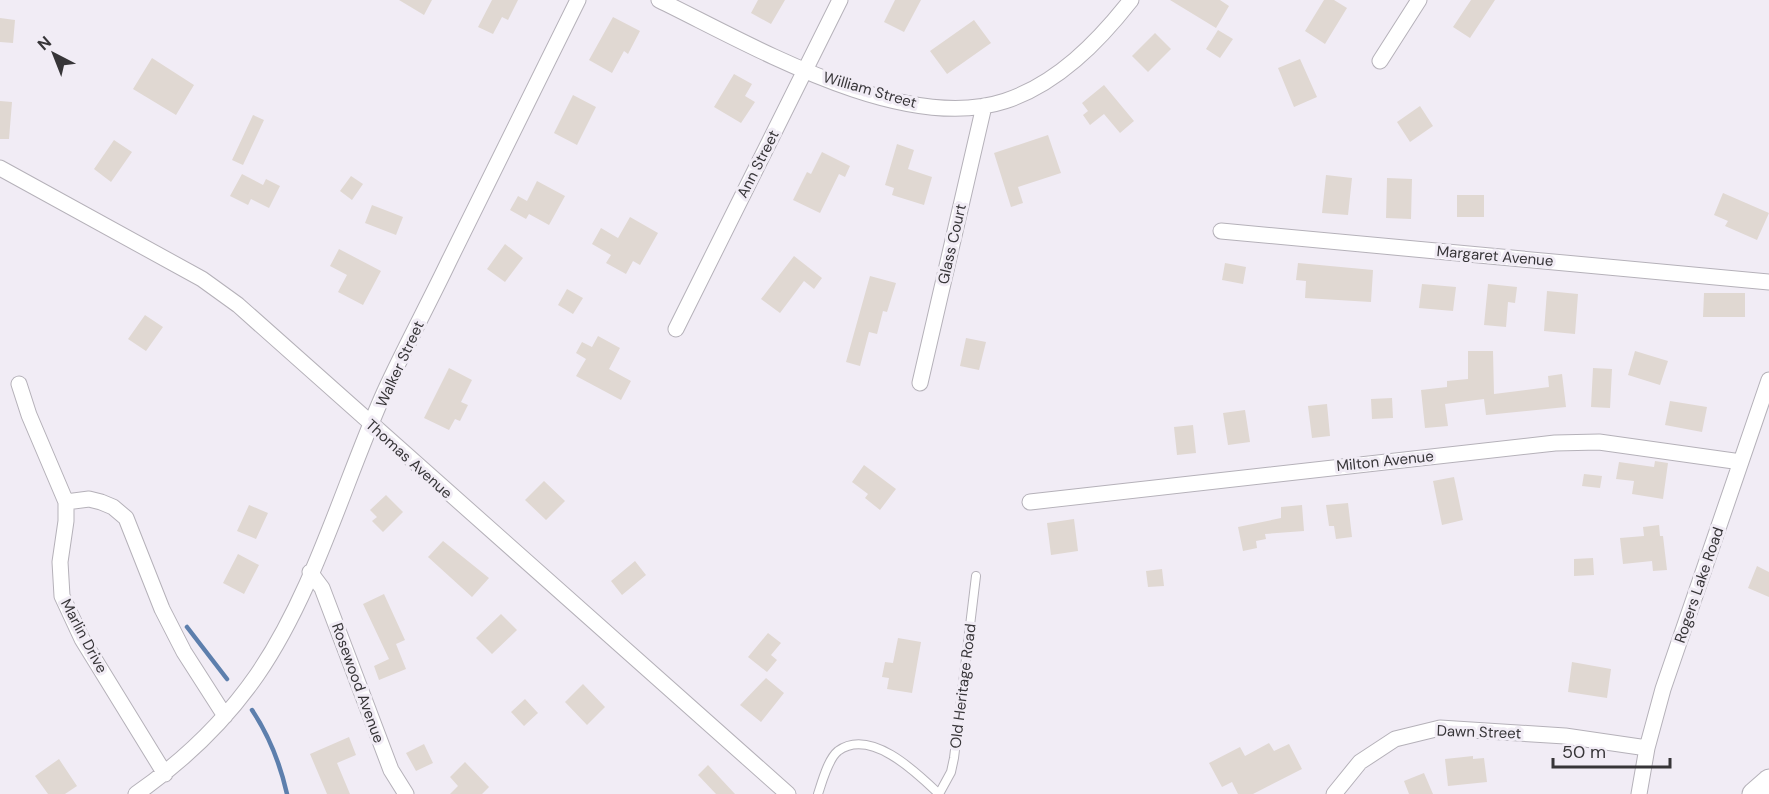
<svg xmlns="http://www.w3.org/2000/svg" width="1769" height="794" font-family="'DM Sans',sans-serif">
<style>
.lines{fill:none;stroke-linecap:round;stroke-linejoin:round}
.stream{stroke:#5d7fad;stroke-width:4.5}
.building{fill:#e0d8d2}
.service-casing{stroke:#b5b1b9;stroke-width:10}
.minor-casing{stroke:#b5b1b9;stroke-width:17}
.secondary-casing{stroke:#b5b1b9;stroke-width:23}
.service{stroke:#fff;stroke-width:8}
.minor{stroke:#fff;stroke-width:15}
.secondary{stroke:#fff;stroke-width:21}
.labels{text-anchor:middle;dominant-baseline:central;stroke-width:6;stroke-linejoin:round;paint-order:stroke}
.street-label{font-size:15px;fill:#373538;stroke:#f1ecf5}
</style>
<rect width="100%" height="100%" fill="#f1ecf5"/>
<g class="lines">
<!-- stream -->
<path class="stream" d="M187 627 227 679
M252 710C270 737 280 763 287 794"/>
</g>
<!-- building -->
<path class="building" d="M399 0H432L424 15Z
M492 0H518L508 20 502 17 493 34 478 27Z
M758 0H785L771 24 751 13Z
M895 0H921L904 32 884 22Z
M1170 0H1220L1229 6 1216 28Z
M1324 0H1334L1347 8 1325 44 1305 31Z
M1471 0H1495L1470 38 1453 27Z
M613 17 640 31 628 54 624 51 612 73 589 60Z
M0 18 15 20 13 43 0 42Z
M974 20 991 43 947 74 930 51Z
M1218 30 1233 39 1220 58 1206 49Z
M1155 33 1171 49 1148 72 1132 56Z
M152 58 194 85 176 115 133 89Z
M1300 59 1317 97 1294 107 1278 68Z
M734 74 752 84 745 96 755 102 741 123 714 107Z
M1104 85 1134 121 1120 133 1104 114 1090 125 1083 115 1088 111 1082 103Z
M573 95 596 107 577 145 554 133Z
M0 101 12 102 9 139H0Z
M1420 106 1433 126 1410 142 1397 122Z
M253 115 264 120 243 165 232 160Z
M1048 135 1061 173 1018 187 1023 203 1011 207 994 153Z
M114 140 132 152 111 182 94 169Z
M897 144 914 150 908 169 932 177 924 205 892 195 894 188 885 185Z
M822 152 850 166 845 177 839 174 820 213 793 200 807 172 811 174Z
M242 174 263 185 266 179 280 186 269 208 251 199 248 205 230 196Z
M1326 175 1352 178 1348 215 1322 213Z
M351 176 363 184 352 200 340 191Z
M1387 178 1412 179 1411 219 1386 218Z
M537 181 565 196 549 225 529 214 526 219 510 210 518 196 527 201Z
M1723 193 1769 213 1757 240 1725 226 1728 221 1714 215Z
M1457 195H1484V217H1457Z
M372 205 403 217 396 235 365 223Z
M630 217 658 233 640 265 633 261 626 274 606 263 611 255 592 244 601 228 618 238Z
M505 244 523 258 505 282 487 269Z
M339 249 381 271 363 305 338 292 347 275 330 266Z
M794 256 822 278 814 289 804 281 780 313 761 299Z
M1225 263 1246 267 1243 284 1222 280Z
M1298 263 1373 270 1371 302 1305 298 1306 281 1296 280Z
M870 276 896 283 887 312 883 311 877 334 869 332 860 366 846 362Z
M1422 284 1456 287 1453 311 1419 308Z
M1488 284 1517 287 1515 303 1508 302 1506 327 1484 325Z
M567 289 583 298 573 314 558 305Z
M1547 291 1578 294 1575 334 1544 331Z
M1704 293H1745V317H1703Z
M145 315 163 327 146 351 128 339Z
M598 336 620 348 609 369 631 381 621 400 576 376 586 359 576 353 582 342 592 347Z
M966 338 986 342 979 370 960 366Z
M1468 351H1493L1494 394 1549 387 1548 376 1562 374 1566 407 1486 415 1484 399 1445 404 1448 426 1425 428 1421 390 1447 387V381L1468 379Z
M1635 351 1668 361 1660 385 1628 375Z
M449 368 472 380 461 402 468 405 460 421 455 419 449 430 424 418Z
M1593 368 1612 369 1610 408 1591 407Z
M1392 398 1393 418 1372 419 1371 399Z
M1670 401 1707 407 1702 432 1665 425Z
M1327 404 1330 436 1312 438 1308 406Z
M1245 410 1250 442 1228 445 1223 413Z
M1193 425 1196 453 1177 455 1174 427Z
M1655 461 1668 463 1663 499 1632 494 1634 481 1616 479 1619 462 1654 467Z
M864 465 896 489 880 510 865 498 868 494 852 482Z
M1584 474 1602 476 1600 488 1582 486Z
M1454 477 1463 520 1442 525 1433 481Z
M544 481 565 501 546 520 525 500Z
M386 495 403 512 383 532 372 521 377 517 370 510Z
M1348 503 1352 537 1336 539 1334 526H1329L1326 505Z
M249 505 268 513 256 539 237 531Z
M1302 505 1304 531 1265 534 1266 539 1256 541 1257 548 1243 551 1238 527 1281 518V507Z
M1074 519 1078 551 1051 555 1047 523Z
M1659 525 1660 536H1663L1667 570 1653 571 1652 561 1623 564 1620 538 1644 536 1643 527Z
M443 541 489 578 472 597 428 557Z
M238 554 259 565 244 594 223 583Z
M1593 558 1594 575 1574 576V559Z
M635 561 646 575 622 595 611 581Z
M1757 566 1769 572V597L1748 588Z
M1162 569 1164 586 1148 587 1146 571Z
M384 594 405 640 396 644 406 669 379 680 374 666 389 659 363 604Z
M501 614 517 630 492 654 476 638Z
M768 633 781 643 771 655 777 660 767 672 748 657Z
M898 638 921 642 912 693 887 689 889 678 882 677 885 662 893 663Z
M1572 662 1611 669 1607 698 1568 692Z
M766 678 784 693 761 722 740 705Z
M583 684 605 707 587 725 565 702Z
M525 699 538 713 524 726 511 712Z
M349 737 356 755 337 763 350 794H327L310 754Z
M1269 743 1274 751 1289 744 1302 769 1253 794H1238L1232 782 1222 787 1209 763 1240 747 1245 756Z
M424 744 433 763 416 771 406 753Z
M1473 756V759L1484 758 1487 782 1448 786 1445 759Z
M59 759 77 786 65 794H48L35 776Z
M465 762 489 787 482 794H450L458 786 450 777Z
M708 765 735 794H716L698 775Z
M1424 773 1433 794H1409L1404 781Z"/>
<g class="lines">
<!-- service casing -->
<g class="service-casing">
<path id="service" d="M818 794C822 782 828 759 838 751 871 727 918 774 939 794
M939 794 951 772 954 758 976 576"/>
</g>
<!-- minor casing -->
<g class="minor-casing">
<path id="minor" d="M659 0C750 44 902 135 1005 101 1057 84 1098 42 1131 0
M1380 61 1419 0
M0 168 202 279 238 305 788 794
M1221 231 1769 282
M676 329 840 0
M920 383 984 106
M19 384 29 415 66 502V521L60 562 62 596 82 639 165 774
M66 502 89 499 101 502 113 507 126 518 162 609 184 652 225 716
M1030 502 1555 443 1599 442 1741 462
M310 572 322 588 391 770 406 794
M136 794C182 762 225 721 257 675 314 592 343 485 384 393 404 349 428 305 449 261 492 174 535 87 578 0
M1334 794 1360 762 1395 739 1440 728 1565 736 1647 748
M1639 794 1647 748 1663 689 1769 380"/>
</g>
<!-- secondary casing -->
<g class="secondary-casing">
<path id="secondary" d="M1753 794 1769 780"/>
</g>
<!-- service -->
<use href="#service" class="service"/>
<!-- minor -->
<use href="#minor" class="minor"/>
<!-- secondary -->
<use href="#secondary" class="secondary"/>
</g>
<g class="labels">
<!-- street labels -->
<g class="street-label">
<text transform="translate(870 90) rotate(16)">William Street</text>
<text transform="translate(758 164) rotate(-63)">Ann Street</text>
<text transform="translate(952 244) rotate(-77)">Glass Court</text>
<text transform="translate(1495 256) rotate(5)">Margaret Avenue</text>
<text transform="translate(400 364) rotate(-65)">Walker Street</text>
<text transform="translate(409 459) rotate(42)">Thomas Avenue</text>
<text transform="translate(1385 461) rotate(-6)">Milton Avenue</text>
<text transform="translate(1699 585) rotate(-71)">Rogers Lake Road</text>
<text transform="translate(84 636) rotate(62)">Marlin Drive</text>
<text transform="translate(358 683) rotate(70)">Rosewood Avenue</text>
<text transform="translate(963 686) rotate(-83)">Old Heritage Road</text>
<text transform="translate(1479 732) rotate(2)">Dawn Street</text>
</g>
</g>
<!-- north arrow -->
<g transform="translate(54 54) rotate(318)" stroke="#f1ecf5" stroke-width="4.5" paint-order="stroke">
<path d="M0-4.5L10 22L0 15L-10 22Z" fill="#373538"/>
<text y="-9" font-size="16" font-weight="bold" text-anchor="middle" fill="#373538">N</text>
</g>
<!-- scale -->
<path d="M1553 758v9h117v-9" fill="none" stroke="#373538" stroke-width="3"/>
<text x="1562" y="758" font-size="18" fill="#373538" stroke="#f1ecf5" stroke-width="4.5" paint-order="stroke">50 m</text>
</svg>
